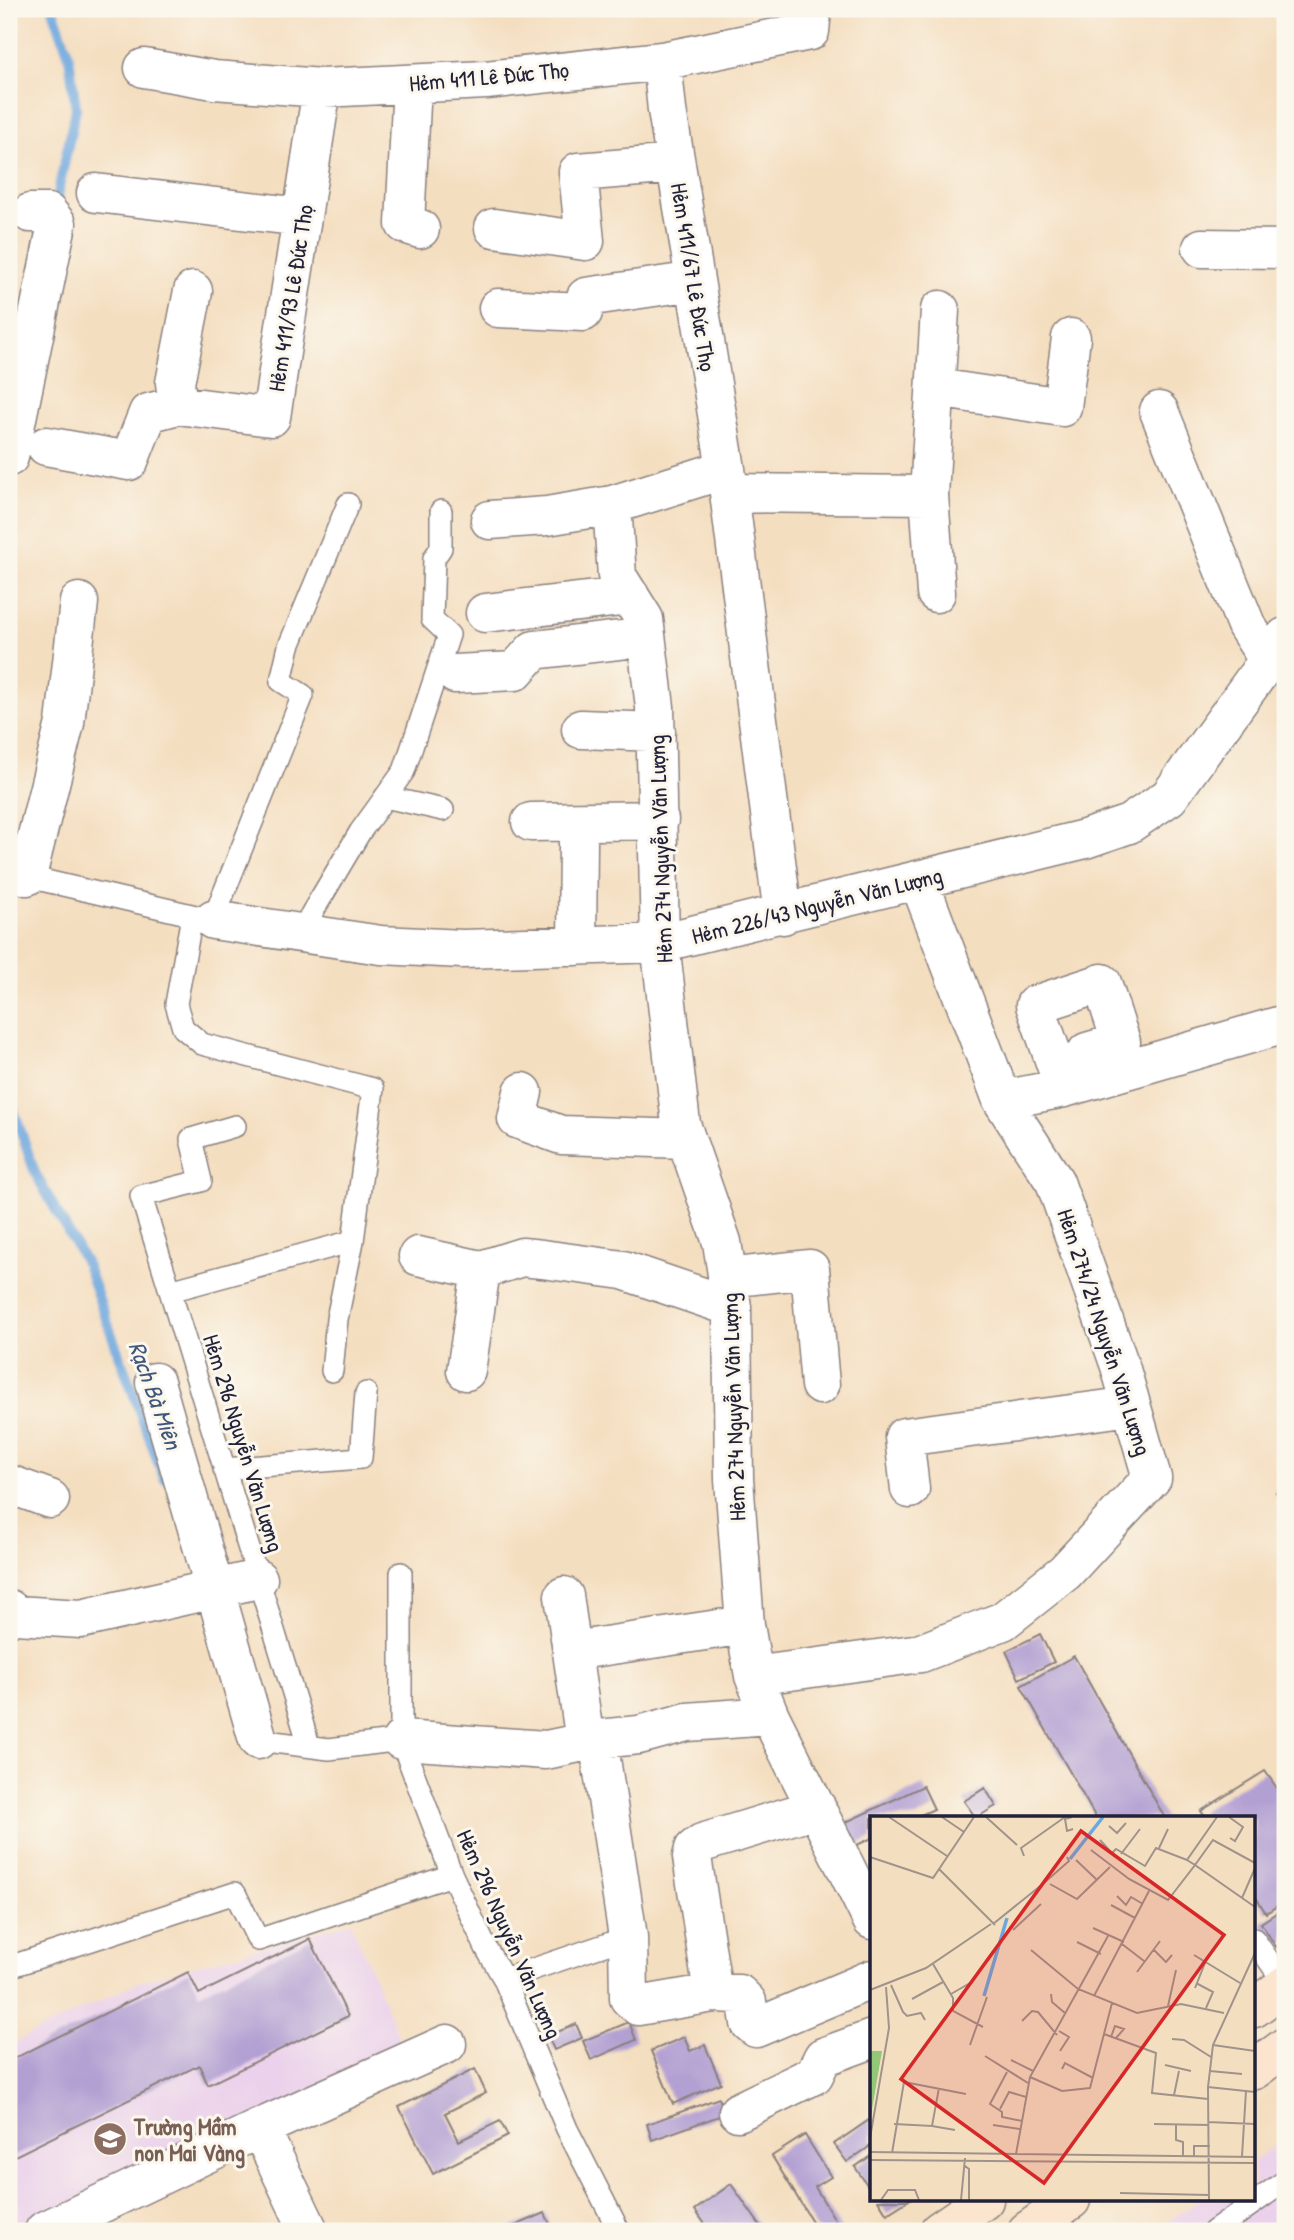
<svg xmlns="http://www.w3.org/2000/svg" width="1294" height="2240" font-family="'Patrick Hand',sans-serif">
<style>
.built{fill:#ebd1eb}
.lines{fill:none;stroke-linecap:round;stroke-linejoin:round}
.stream{stroke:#6ea7de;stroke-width:10}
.building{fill:#b3a0d3}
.lane-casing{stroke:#8b807e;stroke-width:24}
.street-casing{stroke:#8b807e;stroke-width:41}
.secondary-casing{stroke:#8b807e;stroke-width:41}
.lane{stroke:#fff;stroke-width:21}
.street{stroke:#fff;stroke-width:38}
.secondary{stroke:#fce5cf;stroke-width:38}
.labels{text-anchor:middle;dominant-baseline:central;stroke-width:6;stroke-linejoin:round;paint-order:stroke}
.street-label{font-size:23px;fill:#22223b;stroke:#fbf7ec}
.education-label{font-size:23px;font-weight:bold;fill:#785e54;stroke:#fbf7ec;text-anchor:start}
.water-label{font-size:24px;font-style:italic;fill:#40577c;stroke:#fbf7ec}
.inset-river{fill:none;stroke:#6ea7de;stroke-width:3.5}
.inset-road{fill:none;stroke:#a0938b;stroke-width:2}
.view{fill:#d62828;fill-opacity:0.15;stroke:#d62828;stroke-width:3.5}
.inset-edge{fill:none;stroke:#22223b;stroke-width:3.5}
</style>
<rect width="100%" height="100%" fill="#fbf7ec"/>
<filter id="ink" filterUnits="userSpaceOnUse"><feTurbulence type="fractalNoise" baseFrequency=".0143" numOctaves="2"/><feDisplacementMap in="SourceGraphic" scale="14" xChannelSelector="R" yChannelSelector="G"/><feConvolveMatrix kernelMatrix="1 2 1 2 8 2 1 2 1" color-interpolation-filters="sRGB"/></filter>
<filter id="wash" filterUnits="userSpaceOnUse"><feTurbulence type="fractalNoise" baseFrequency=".00686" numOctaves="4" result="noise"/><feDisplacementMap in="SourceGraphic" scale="28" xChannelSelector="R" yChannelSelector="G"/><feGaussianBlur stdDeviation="1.57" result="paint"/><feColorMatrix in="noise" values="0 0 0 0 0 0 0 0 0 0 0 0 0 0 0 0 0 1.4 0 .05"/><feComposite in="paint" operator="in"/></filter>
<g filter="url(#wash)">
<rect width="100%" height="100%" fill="#f4dec0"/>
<!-- built -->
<path class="built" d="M351 1922 403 2047 18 2231H9V2045L141 1981Z
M1285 2138V2231H1155L1199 2200H1254V2161Z"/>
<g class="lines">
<!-- stream -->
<path class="stream" d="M53 9 69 56 76 108 55 207
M9 1096 35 1173 86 1264 164 1478"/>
</g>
<g id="blocks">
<!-- building -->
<path class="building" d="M1285 1486V1506L1276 1492Z
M1040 1634 1054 1662 1019 1679 1006 1651Z
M1074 1656 1165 1818H1096L1021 1686Z
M1265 1771 1279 1791 1285 1787V1901L1266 1913 1254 1894V1818H1206L1201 1811Z
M923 1786 934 1809 914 1818H872V1838L855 1846 844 1823Z
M985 1788 996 1806 976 1818 964 1801Z
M1285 1907V1941L1276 1947 1261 1923Z
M310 1939 348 2016 208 2085 199 2065 9 2159V2061L188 1972 199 1994Z
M629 2022 636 2040 591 2060 583 2041Z
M576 2024 582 2038 554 2050 548 2036Z
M684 2037 690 2051 705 2045 721 2083 673 2104 651 2051Z
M475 2069 486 2093 445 2113 459 2141 500 2121 508 2136 433 2174 399 2107Z
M719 2098 725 2114 652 2140 647 2124Z
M872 2118V2145L847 2162 834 2144Z
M805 2135 831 2177 815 2187 842 2231H818L772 2156Z
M872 2155V2192L855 2167Z
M731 2184 764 2231H710L695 2210Z
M878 2200H909L887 2214Z
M545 2213 553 2231H503Z"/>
</g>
</g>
<g filter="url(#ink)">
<use href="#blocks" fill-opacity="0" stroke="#8b807e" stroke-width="2"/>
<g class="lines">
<!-- lane casing -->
<g class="lane-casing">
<path id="lane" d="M385 797 443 810
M20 875 213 920 303 695 281 681 289 646 348 504
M300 933 360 832 404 771 449 635 432 619 434 558 441 548V511
M235 1126 191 1139 201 1181 141 1196 309 1745
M170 1291 353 1241 373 1089 202 1044 183 1028 176 1004 192 916
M332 1371 337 1319 353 1241
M224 1469 361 1458 366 1393
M258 1740 329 1749 401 1740 452 1875 486 1948 504 1979 567 2129 619 2231
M401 1740V1573
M1254 1939 1285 1984
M9 1967 235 1893 258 1940 452 1875
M504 1979 628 1937
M1214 2231 1285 2181"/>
</g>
<!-- street casing -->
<g class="street-casing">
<path id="street" d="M662 61 667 110 726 469 783 915
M144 68 214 80 322 88 486 80 662 61 810 31 812 9
M412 84 405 224 420 229
M96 193 302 217
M494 228 585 241 578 172 676 164
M1202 248 1285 249
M498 308 583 312 586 297 695 281
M936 388 1062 407 1071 338
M178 405 175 383 193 291
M1159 411 1246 625 1267 658
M46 446 129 461 148 413 178 405 271 417 322 88
M9 457 57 224 48 213H30
M729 493 929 495
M612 505 617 576 644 619 655 707 660 943 681 1124 722 1242 732 1307 734 1479 745 1625 754 1676 770 1716 872 1920
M490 520 547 516 612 505 726 469
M936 593 929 495 940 310
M485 613 630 596
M455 674 515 671 534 650 646 637
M581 729 656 732
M531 822 659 820
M27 876 65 723 79 602
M213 920 381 945 463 949 660 943 1085 839 1129 824 1169 797 1285 637
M577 946 578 842
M1064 1088 1035 1005 1102 983 1121 1042 1087 1052 1097 1078
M523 1092 517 1119 561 1135 686 1139
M1002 1100 1064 1088 1285 1024
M418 1256 481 1270
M727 1278 810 1269 820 1385
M466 1371 481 1270 522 1257 542 1259 623 1270 732 1307
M155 1382 258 1740
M9 1484 50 1499
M910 1489 904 1437 1131 1406
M564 1596 585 1742
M9 1609 16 1615 81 1619 258 1579
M572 1651 745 1625
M754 1676 921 1653 1003 1621 1065 1572 1152 1478 1120 1366 1055 1182 1002 1100 919 881
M598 1739 628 1937 629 1998 638 2006 713 1993 739 1994 747 2002 750 2023 756 2028 872 1979
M401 1740 546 1750 598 1739 639 1735 687 1722 770 1716
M713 1993 692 1857 694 1849 702 1843 817 1808
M738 2112 814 2075 823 2057 872 2039
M260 2128 309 2231
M44 2231 260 2128 447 2044"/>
</g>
<!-- secondary casing -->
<g class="secondary-casing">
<path id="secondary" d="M1254 2008 1285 1985
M1254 2070 1285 2047
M939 2231 984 2200
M1027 2231 1071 2200"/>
</g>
<!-- lane -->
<use href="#lane" class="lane"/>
<!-- street -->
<use href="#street" class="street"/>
<!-- secondary -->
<use href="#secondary" class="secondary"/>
</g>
</g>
<!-- icons -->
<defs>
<g id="school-disc" transform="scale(1.75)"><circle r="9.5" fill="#8d6e63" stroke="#fbf7ec"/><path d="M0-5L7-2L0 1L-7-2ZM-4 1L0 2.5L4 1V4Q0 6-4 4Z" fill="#fff"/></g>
</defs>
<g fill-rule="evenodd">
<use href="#school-disc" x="110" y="2139"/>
</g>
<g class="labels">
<!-- street labels -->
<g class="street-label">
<text transform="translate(489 76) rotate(-5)">Hẻm 411 Lê Đức Thọ</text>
<text transform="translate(694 277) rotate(81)">Hẻm 411/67 Lê Đức Thọ</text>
<text transform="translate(290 298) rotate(-81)">Hẻm 411/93 Lê Đức Thọ</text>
<text transform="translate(660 849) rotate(-92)">Hẻm 274 Nguyễn Văn Lượng</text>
<text transform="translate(817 905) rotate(-14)">Hẻm 226/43 Nguyễn Văn Lượng</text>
<text transform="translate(1105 1332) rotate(72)">Hẻm 274/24 Nguyễn Văn Lượng</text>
<text transform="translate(733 1407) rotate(-92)">Hẻm 274 Nguyễn Văn Lượng</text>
<text transform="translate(244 1443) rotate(73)">Hẻm 296 Nguyễn Văn Lượng</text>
<text transform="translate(510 1934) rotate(66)">Hẻm 296 Nguyễn Văn Lượng</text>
</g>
<!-- education labels -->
<g class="education-label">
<text x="134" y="2126">Trường Mầm<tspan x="134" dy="26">non Mai Vàng</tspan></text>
</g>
<!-- water labels -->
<g class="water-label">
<text transform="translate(156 1395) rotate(70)">Rạch Bà Miên</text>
</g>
</g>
<!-- overview -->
<g transform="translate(870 1816)">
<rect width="385" height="385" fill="#f4dec0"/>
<path d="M0 235H12L0 305Z" fill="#93c677"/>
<path class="inset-river" d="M200 43 233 1M114 180 137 102"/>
<path class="inset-road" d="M19 1 77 40M72 1 94 16M116 1 147 29M202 1 195 3 197 15 203 13M359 1 373 11 365 25 360 22M239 10 247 17 256 7M230 24 242 37 246 33 275 50 286 32 317 44M289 32 298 13M221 34 259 63 298 84 325 49 317 44 347 1M251 38 270 13M154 40 151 32 195 1M0 41 63 62 104 1M206 44 227 64M385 47 343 24 325 49 385 91M69 53 125 109M180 68 207 83 240 51M247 80 256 89 261 81 273 88M372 82 385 52M241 89 265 102M123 108 174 67 199 45 197 41M223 112 254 126M143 114 171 88M207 126 231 138M252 128 274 145M283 133 296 146 302 139M161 134 208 173 267 197 311 188 354 197M324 139 370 167M63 148 83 182V195L113 211M267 156 290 125M326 167 343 176 336 192M21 169 33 196 37 200 51 197 55 204M325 172 335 147M0 174 56 152 121 108M81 178 100 167M181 178 182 186 195 197M224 180 279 75M42 183 73 166M298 190 306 154M152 205 162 195 168 196 187 219M189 215 199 221 190 235M234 218 286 237 282 277 338 283M241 221 245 210 254 213 246 222M302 223 314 224 341 241M100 229 117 181M343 229 385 235M115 240 158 267M141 244 163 255M295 249 321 255M192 253 195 247 223 262M340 255 372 258M137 256 120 288 132 296V301L152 305M160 261 192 275 220 272 242 187M338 271 385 276M304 279 309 255M130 293 139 276 156 281M338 306 385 308M24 308 62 310 69 272M284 308 339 309M306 308V324L313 326V340M123 309 150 313M62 310 85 314M0 322 19 212 16 171M0 336 385 341M22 337 34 266 96 278M146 338 160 261 238 120M324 340V330H340M372 340 376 275M0 344 385 347M95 350 99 353V384M250 377 339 379M11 384 18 374H45L49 384M91 384 95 342M339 384 338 271 343 229 385 137"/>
<path class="view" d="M211 15 354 119 174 367 31 263Z"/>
<rect width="385" height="385" class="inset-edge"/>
</g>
<!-- margin -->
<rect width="1294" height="2240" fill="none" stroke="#fbf7ec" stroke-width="35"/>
</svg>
